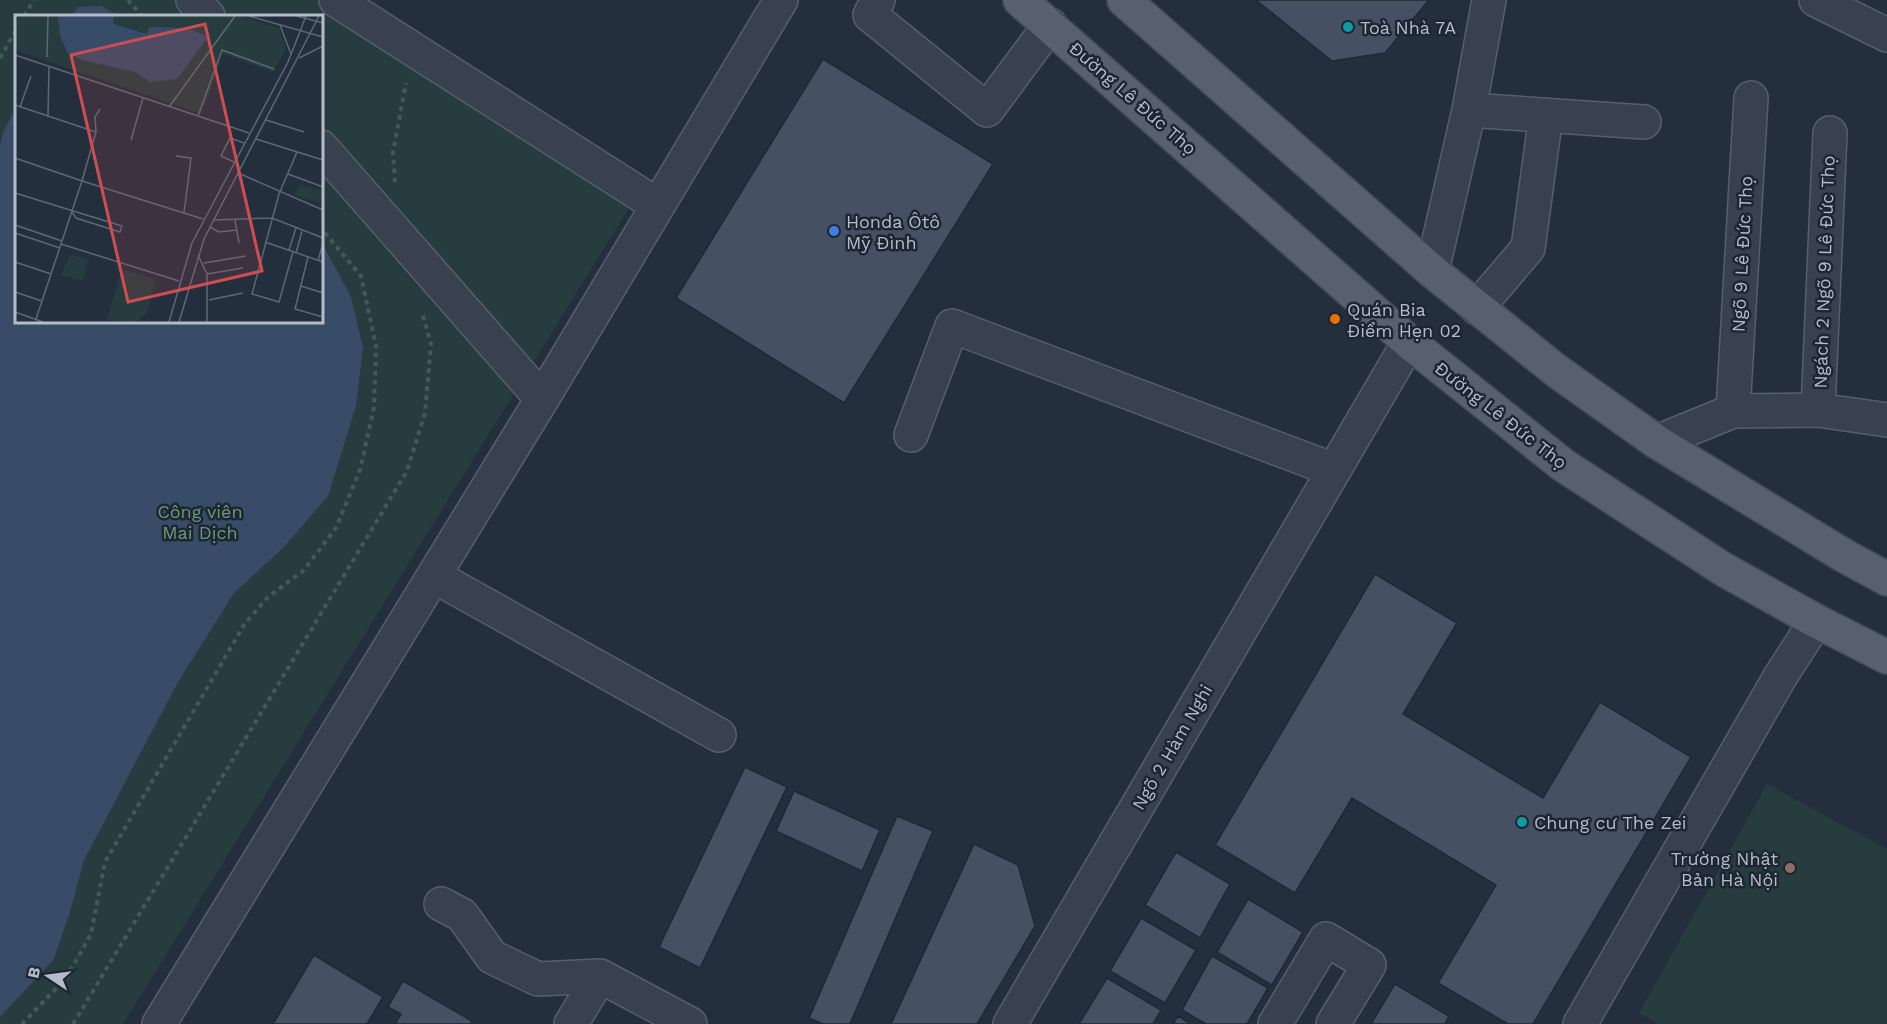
<svg xmlns="http://www.w3.org/2000/svg" width="1887" height="1024" font-family="'Work Sans',sans-serif">
<style>
.green{fill:#263c3f;fill-rule:evenodd}
.water{fill:#394c67}
.building{fill:#455162;stroke:#1f2835;stroke-width:1.5}
.lines{fill:none;stroke-linecap:round;stroke-linejoin:round}
.minor-casing{stroke:#565f6c;stroke-width:36}
.major-casing{stroke:#414a57;stroke-width:36}
.path{stroke:#44595c;stroke-width:4;stroke-dasharray:4.5 4.5;stroke-linecap:butt}
.minor{stroke:#38414e;stroke-width:33}
.major{stroke:#56606e;stroke-width:33}
.culture-dot{fill:#0f9aa8;stroke:#1d2633;stroke-width:2}
.shop-dot{fill:#3f7fe0;stroke:#1d2633;stroke-width:2}
.food-dot{fill:#e8710a;stroke:#1d2633;stroke-width:2}
.education-dot{fill:#8d6e63;stroke:#1d2633;stroke-width:2}
.labels{text-anchor:middle;dominant-baseline:central;stroke-width:5;stroke-linejoin:round;paint-order:stroke}
.poi-label{font-size:18px;fill:#b4bcc9;stroke:#1d2633;text-anchor:start}
.street-label{font-size:18px;fill:#b4bcc9;stroke:#1d2633}
.park-label{font-size:18px;fill:#6b9a76;stroke:#1d2633}
.inset-road{fill:none;stroke:#5e6776;stroke-width:1.5}
.view{fill:#ce4d50;fill-opacity:0.15;stroke:#ce4d50;stroke-width:3}
.inset-edge{fill:none;stroke:#b4bcc9;stroke-width:3}
</style>
<rect width="100%" height="100%" fill="#242f3e"/>
<!-- green -->
<path class="green" d="M0 0H363L647 179 123 1024H0ZM16 16H321V321H16Z
M1767 784 1887 849V1024H1659L1639 1013Z"/>
<!-- water -->
<path class="water" d="M102 6 119 16H72L78 7Z
M16 107V321H321V241L351 297 363 348 356 406 328 496 284 547 234 593 178 682 84 860 70 912 54 959 0 1017V146L3 133Z"/>
<!-- building -->
<path class="building" d="M1256 0H1429L1385 53 1332 61Z
M823 59 993 164 844 403 676 298Z
M1375 574 1457 623 1403 714 1543 798 1600 702 1691 757 1533 1024H1508L1438 983 1496 885 1352 798 1295 893 1215 845Z
M745 767 787 787 700 968 659 947Z
M794 791 880 830 862 871 776 831Z
M897 816 933 831 850 1024H823L809 1018Z
M974 844 1018 865 1035 926 977 1024H891Z
M1176 852 1230 884 1200 938 1145 905Z
M1248 899 1303 932 1272 985 1217 952Z
M1141 918 1196 950 1165 1003 1110 971Z
M314 955 383 997 367 1024H273Z
M1212 956 1268 988 1247 1024H1206L1182 1010Z
M1107 978 1161 1010 1153 1024H1079Z
M403 981 472 1021 471 1024H395L401 1014 388 1007Z
M1395 984 1449 1016 1445 1024H1371Z
M1178 1016 1191 1024H1173Z"/>
<g class="lines">
<!-- minor casing -->
<g class="minor-casing">
<path id="minor" d="M193 0 208 16
M336 0 657 205
M878 0 870 15 987 110 1050 25
M1816 0 1887 35
M1469 110 1644 122
M321 147 542 399
M1432 271 1469 110 1489 0
M1477 308 1528 248 1546 115
M1818 410 1830 133
M1733 411 1751 98
M911 435 952 326 1334 470
M1657 442 1733 411 1818 410 1887 420
M434 576 719 735
M441 904 462 915 492 957 538 979 600 976 690 1024
M159 1024 542 399 781 0
M571 1024 600 976
M1010 1024 1409 342
M1275 1024 1326 939 1369 965 1333 1024
M1580 1024 1780 677 1816 621"/>
</g>
<!-- major casing -->
<g class="major-casing">
<path id="major" d="M1020 0 1409 342 1563 465 1723 569 1816 621 1887 657
M1124 0 1432 271 1558 372 1657 442 1843 555 1887 579"/>
</g>
<!-- path -->
<path class="path" d="M128 0 142 16
M24 16 34 0
M0 58 16 30
M395 182 393 152 406 83
M22 1024 67 977 91 934 105 862 244 625 267 598 304 570 336 528 360 470 374 407 376 346 361 276 321 228
M73 1024 407 471 425 413 431 344 422 312"/>
<!-- minor -->
<use href="#minor" class="minor"/>
<!-- major -->
<use href="#major" class="major"/>
</g>
<!-- markers -->
<g class="culture-dot">
<circle cx="1348" cy="27" r="6"/>
<circle cx="1522" cy="822" r="6"/>
</g>
<circle class="shop-dot" cx="834" cy="231" r="6"/>
<circle class="food-dot" cx="1335" cy="319" r="6"/>
<circle class="education-dot" cx="1790" cy="868" r="6"/>
<g class="labels">
<!-- poi labels -->
<g class="poi-label">
<text x="1360" y="27">Toà Nhà 7A</text>
<text x="846" y="221">Honda Ôtô<tspan x="846" dy="21">Mỹ Đình</tspan></text>
<text x="1347" y="309">Quán Bia<tspan x="1347" dy="21">Điểm Hẹn 02</tspan></text>
<text x="1534" y="822">Chung cư The Zei</text>
<text x="1778" y="858" text-anchor="end">Trường Nhật<tspan x="1778" dy="21">Bản Hà Nội</tspan></text>
</g>
<!-- street labels -->
<g class="street-label">
<text transform="translate(1133 98) rotate(41)">Đường Lê Đức Thọ</text>
<text transform="translate(1742 254) rotate(-87)">Ngõ 9 Lê Đức Thọ</text>
<text transform="translate(1824 272) rotate(-88)">Ngách 2 Ngõ 9 Lê Đức Thọ</text>
<text transform="translate(1501 415) rotate(38)">Đường Lê Đức Thọ</text>
<text transform="translate(1172 747) rotate(-60)">Ngõ 2 Hàm Nghi</text>
</g>
<!-- park labels -->
<g class="park-label">
<text x="200" y="511">Công viên<tspan x="200" dy="21">Mai Dịch</tspan></text>
</g>
</g>
<!-- overview -->
<g transform="translate(15 15)">
<rect width="308" height="308" fill="#242f3e"/>
<path d="M1 1H226L264 13 271 32 259 57 208 39 187 99 0 35ZM284 169 307 176 305 188 280 180ZM55 239 74 245 67 266 46 260ZM107 254 141 264 131 299 122 307 92 305Z" fill="#263c3f"/>
<path d="M43 1H99L98 9 132 19 134 12 173 13 193 22 162 64 135 67 120 57 66 45 52 37 45 20Z" fill="#394c67"/>
<path class="inset-road" d="M234 1 308 22M282 1 308 8M265 10 276 39M0 40 234 118M32 42 33 1M284 43 308 31M0 90 81 117M5 92 16 61M154 92 220 1M33 101 34 51M183 101 207 35 259 54M251 105 289 117M241 124 308 145M116 125 128 83M161 141 176 143 169 198M0 143 67 166 81 117 80 102 85 94M219 147 206 141 215 123 229 128M223 158 308 195M273 159 308 172M0 178 107 211 105 217 61 203 57 197M198 205 257 203 308 223M220 205 224 228M0 210 47 226M195 212 204 217 222 215M0 218 45 233M250 227 308 247M46 229 164 266M274 235 281 213M278 237 264 287 237 279 264 179 282 137M281 238 287 216M183 240 192 259V307M293 242 280 294 308 302M303 246 308 228M0 247 36 259M189 248 231 241M192 259 228 253M286 271 308 278M0 277 27 286M194 285 228 278M0 297 28 307M21 304 67 166 188 204M154 307 177 228 273 47 291 1M164 307 189 224 304 1"/>
<path class="view" d="M190 9 247 256 113 287 56 40Z"/>
<rect width="308" height="308" class="inset-edge"/>
</g>
<!-- north arrow -->
<g transform="translate(48 976) rotate(283)" stroke="#1d2633" stroke-width="4.5" paint-order="stroke">
<path d="M0-4.5L10 22L0 15L-10 22Z" fill="#b4bcc9"/>
<text y="-9" font-size="16" font-weight="bold" text-anchor="middle" fill="#b4bcc9">B</text>
</g>
</svg>
